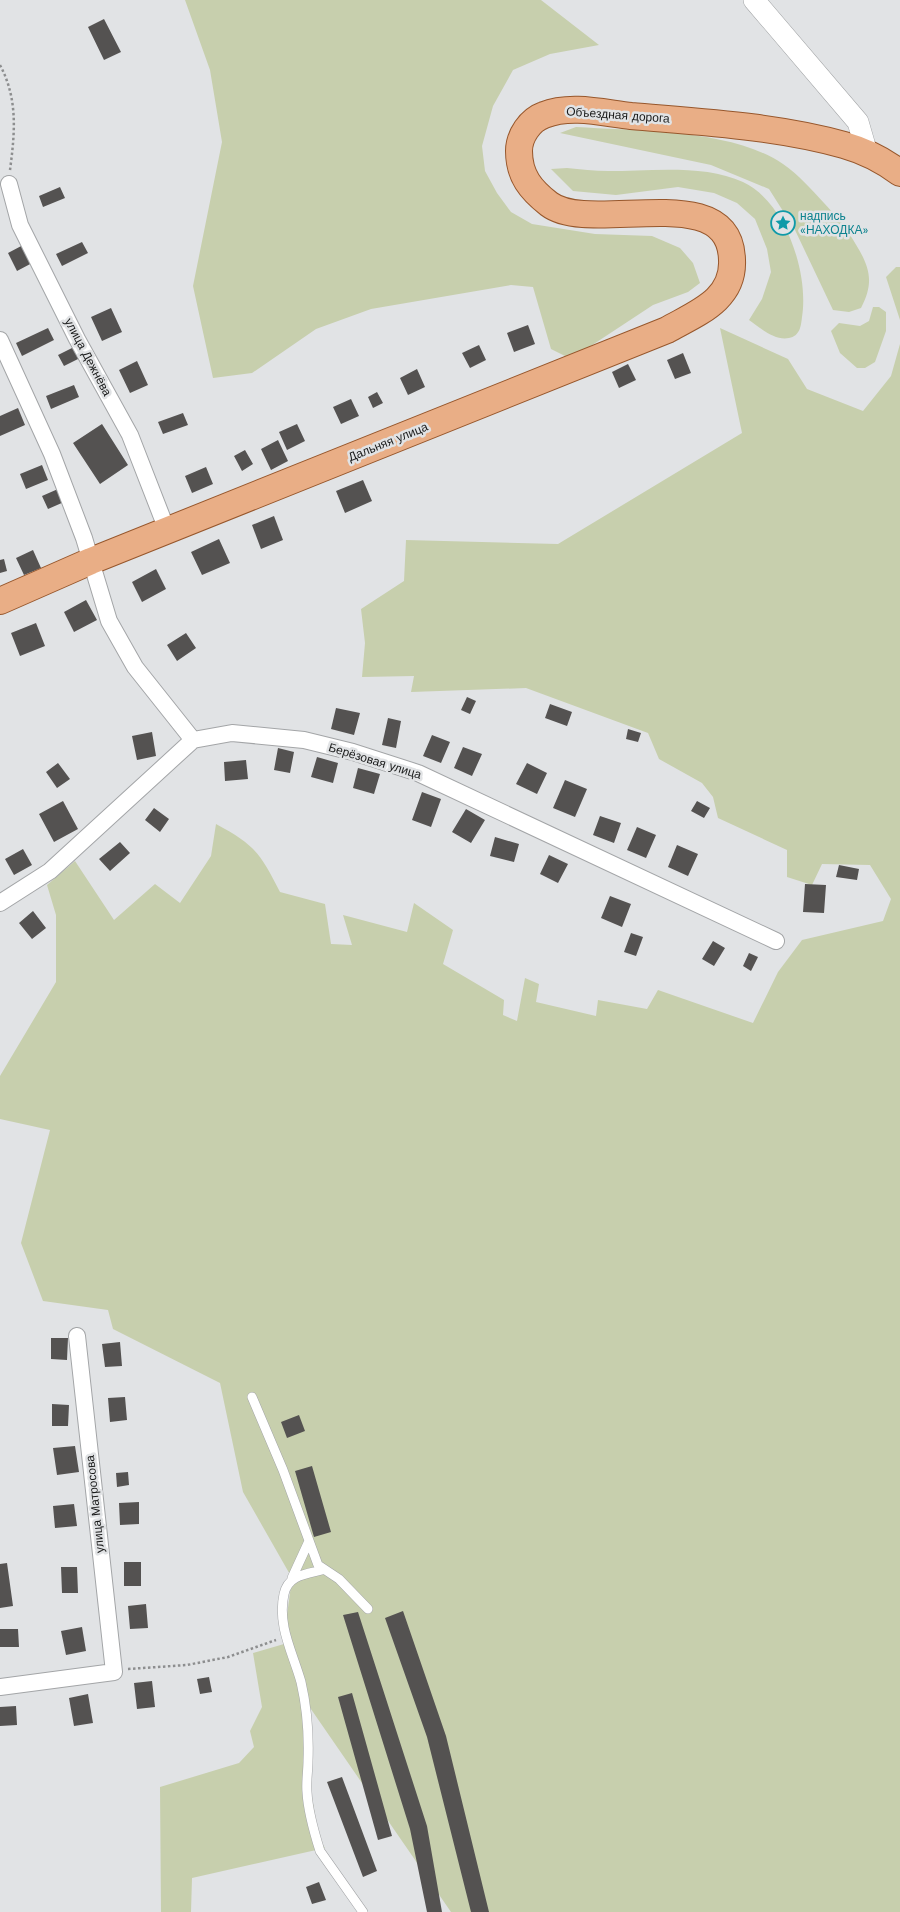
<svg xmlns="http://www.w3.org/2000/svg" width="900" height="1912" font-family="'Work Sans',sans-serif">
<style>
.green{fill:#c7cfad}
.building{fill:#545251}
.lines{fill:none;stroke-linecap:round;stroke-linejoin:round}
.service-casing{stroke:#a3a5a7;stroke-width:10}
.minor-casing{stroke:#a3a5a7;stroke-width:18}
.tertiary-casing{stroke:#a3a5a7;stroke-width:22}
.primary-casing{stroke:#97572c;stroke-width:28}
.path{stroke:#8d8e8f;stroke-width:2.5;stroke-dasharray:2.5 2.5;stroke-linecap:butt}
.service{stroke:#fff;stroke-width:9}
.minor{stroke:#fff;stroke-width:16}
.tertiary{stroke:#fff;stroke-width:21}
.primary{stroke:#e9ae86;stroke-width:26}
.labels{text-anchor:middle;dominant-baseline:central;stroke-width:5;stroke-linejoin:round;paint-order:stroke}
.street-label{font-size:12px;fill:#191a1a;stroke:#e1e3e5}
.culture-label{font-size:12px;fill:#0d838f;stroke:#e1e3e5;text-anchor:start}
</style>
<rect width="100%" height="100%" fill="#e1e3e5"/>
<!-- green -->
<path class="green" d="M185 0H541L599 45 550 54 513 70 493 106 482 146 485 171 497 193 511 212 532 224 595 234 652 236 680 248 693 263 700 283 688 292 653 305 571 359 551 349 533 287 511 285 371 309 316 329 252 373 213 378 193 286 222 142 210 70Z
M576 127C637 131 732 129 783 164 799 175 811 189 824 203 834 214 843 223 850 235 867 262 877 278 861 308L849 312 833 310 795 230 769 189 711 165 560 133Z
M567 168C580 169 595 171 608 171 650 171 705 164 743 182 786 202 809 274 802 317 801 326 800 336 789 338 775 341 760 328 749 320L762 299 771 272 767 249 755 219 737 203 714 193 678 187 616 195 573 191 551 169Z
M896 267H900V320L886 277Z
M873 307H879L886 312V331L875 362 865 368H857L840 353 831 331 839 323 860 326 869 321Z
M720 328 788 359 807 389 863 411 891 376 900 344V1912H451L304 1699 308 1774 319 1839 325 1848 192 1878 191 1912H161L160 1787 239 1763 254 1747 250 1731 262 1707 253 1653 284 1644 292 1662 284 1637 292 1578 243 1492 220 1383 113 1329 108 1310 43 1301 21 1243 50 1130 0 1119V1076L56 982V915L47 885 75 861 114 920 155 884 180 903 211 856 216 824C255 845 260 853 280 892L325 904 331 944 352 945 343 915 407 932 414 903 453 930 443 964 504 1000 503 1015 517 1021 525 978 539 984 536 1002 596 1016 598 1000 647 1009 658 990 753 1023 778 972 802 940 883 921 891 899 870 865 822 864 812 885 787 877V850L718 818 713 797 702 783 659 759 648 733 526 688 411 692 414 676 362 677 365 643 361 609 404 581 406 540 558 544 742 433Z"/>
<!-- building -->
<path class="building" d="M104 19 121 52 104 60 88 27Z
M60 187 65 198 43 207 39 196Z
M82 242 88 253 62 266 56 254Z
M25 244 34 262 17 271 8 253Z
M111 308 122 332 102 341 91 317Z
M528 325 535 344 514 352 507 333Z
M48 328 54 340 22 356 16 343Z
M479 345 486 360 470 368 462 353Z
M76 346 82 357 64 366 58 355Z
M683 353 691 373 675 379 667 360Z
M137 361 148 385 130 393 119 370Z
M628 364 636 380 619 388 612 372Z
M417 369 425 387 408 395 400 378Z
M74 385 79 397 51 409 46 396Z
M377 392 383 403 373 408 368 397Z
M351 399 359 416 341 424 333 407Z
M18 408 25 425 0 436V416Z
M183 413 188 425 163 434 158 422Z
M102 424 128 465 100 484 73 443Z
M297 424 305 441 287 450 279 432Z
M278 440 288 461 271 470 261 449Z
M245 450 253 464 242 471 234 456Z
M42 465 48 480 26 489 20 474Z
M206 467 213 484 192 493 185 476Z
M363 480 372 501 345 513 336 491Z
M58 489 64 502 48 509 42 496Z
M274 516 283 540 261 549 252 525Z
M219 539 230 563 202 575 191 552Z
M33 550 41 568 24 575 16 558Z
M4 559 7 571 0 573V560Z
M156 569 166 589 142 602 132 582Z
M86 600 97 620 74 632 64 612Z
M36 623 45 646 20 656 11 633Z
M186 633 196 648 177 661 167 645Z
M467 697 476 701 470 714 461 710Z
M550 704 572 712 567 726 545 718Z
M336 708 360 713 354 735 331 729Z
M388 718 401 721 396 748 382 745Z
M628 729 641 733 638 742 626 739Z
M152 732 156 756 137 760 132 736Z
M432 735 450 742 441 763 423 756Z
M463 747 482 754 472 776 454 768Z
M278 748 294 752 290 773 274 770Z
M317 757 338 763 333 783 311 777Z
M246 760 248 779 225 781 224 762Z
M58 763 70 779 57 788 46 772Z
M527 763 547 773 537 794 516 784Z
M358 768 380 774 374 794 353 788Z
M565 780 587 789 575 817 553 808Z
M422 792 441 799 431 827 412 820Z
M63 801 78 829 54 842 39 814Z
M697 801 710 808 704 818 691 811Z
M154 808 169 819 160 832 145 820Z
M466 809 485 820 471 843 452 832Z
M600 816 621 823 614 843 593 835Z
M637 827 656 835 646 858 627 850Z
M495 837 519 844 514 862 490 856Z
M120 842 130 853 110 871 99 859Z
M677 845 698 854 688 876 668 867Z
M23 849 32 865 14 875 5 859Z
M549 855 568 864 558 883 540 874Z
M839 865 859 869 857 880 836 877Z
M805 884 826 885 824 913 803 912Z
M610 896 631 904 622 927 601 918Z
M33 911 46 928 32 939 19 923Z
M631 933 643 937 636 956 624 952Z
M713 941 725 948 714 966 702 959Z
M749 953 758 957 751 971 743 966Z
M51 1338H68L67 1360 51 1359Z
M120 1342 122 1366 105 1367 102 1344Z
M125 1397 127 1420 110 1422 108 1398Z
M52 1404 69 1405 68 1426H52Z
M299 1415 305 1431 287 1438 281 1422Z
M75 1446 79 1472 57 1475 53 1448Z
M312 1466 331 1532 314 1537 295 1471Z
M128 1472 129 1485 117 1487 116 1473Z
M139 1502V1524L120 1525 119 1503Z
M74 1504 77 1526 55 1528 53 1506Z
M124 1562H141V1586H124Z
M7 1563 13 1606 0 1608V1564Z
M61 1567H77L78 1593H62Z
M146 1604 148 1628 130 1629 128 1606Z
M403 1611 446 1736 489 1912H471L427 1737 385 1618Z
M358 1612 427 1826 442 1912H427L410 1829 343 1615Z
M82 1627 86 1651 66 1655 61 1631Z
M0 1629H18L19 1647H0Z
M209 1677 212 1692 200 1694 197 1679Z
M152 1681 155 1707 137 1709 134 1683Z
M352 1693 392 1836 378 1840 338 1697Z
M88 1694 93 1723 74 1726 69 1698Z
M16 1706 17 1725 0 1726V1707Z
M342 1777 377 1871 363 1877 327 1782Z
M319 1882 326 1900 312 1904 306 1887Z"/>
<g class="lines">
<!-- service casing -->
<g class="service-casing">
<path id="service" d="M252 1397 283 1470 318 1565 339 1579 368 1609
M322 1570C306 1574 288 1575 284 1594 277 1626 293 1653 301 1682 307 1708 309 1735 308 1761 308 1771 306 1782 307 1792 308 1812 314 1832 320 1851L363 1912
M292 1578 309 1541"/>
</g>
<!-- minor casing -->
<g class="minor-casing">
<path id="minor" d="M9 184 20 225 77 339 130 435 167 530
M0 340 52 454 84 538 109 621 135 667 193 740
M0 903 50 871 193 740 232 733 304 740 353 752 418 773 776 941
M0 1687 114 1672 77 1336"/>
</g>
<!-- tertiary casing -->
<g class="tertiary-casing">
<path id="tertiary" d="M754 0 858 122 867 153"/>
</g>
<!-- primary casing -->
<g class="primary-casing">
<path id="primary" d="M0 601 91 561 667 330C697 313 734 300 732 260 730 177 591 236 549 204 531 190 519 176 519 151 519 136 530 120 544 115 571 104 604 113 631 116 700 122 777 126 844 145 865 151 883 160 900 173"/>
</g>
<!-- path -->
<path class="path" d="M0 65C18 99 15 132 10 170
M128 1669 187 1665 228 1657 276 1640"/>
<!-- service -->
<use href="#service" class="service"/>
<!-- minor -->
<use href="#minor" class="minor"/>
<!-- tertiary -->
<use href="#tertiary" class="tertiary"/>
<!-- primary -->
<use href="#primary" class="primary"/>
</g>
<!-- icons -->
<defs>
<g id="sight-ring" transform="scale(1.25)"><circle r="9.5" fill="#e1e3e5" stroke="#0f9aa8" stroke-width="1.5"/><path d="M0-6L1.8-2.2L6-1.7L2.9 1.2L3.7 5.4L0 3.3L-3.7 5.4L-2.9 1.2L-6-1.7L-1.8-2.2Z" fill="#0f9aa8"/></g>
</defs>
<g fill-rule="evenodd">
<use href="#sight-ring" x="783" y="223"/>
</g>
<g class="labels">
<!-- street labels -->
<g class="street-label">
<text transform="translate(618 115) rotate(4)">Объездная дорога</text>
<text transform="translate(88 357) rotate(62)">улица Дежнёва</text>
<text transform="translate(388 442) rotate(-22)">Дальняя улица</text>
<text transform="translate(375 761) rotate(17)">Берёзовая улица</text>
<text transform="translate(95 1504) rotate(-96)">улица Матросова</text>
</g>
<!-- culture labels -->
<g class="culture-label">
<text x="800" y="216">надпись<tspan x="800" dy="14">«НАХОДКА»</tspan></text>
</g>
</g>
</svg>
